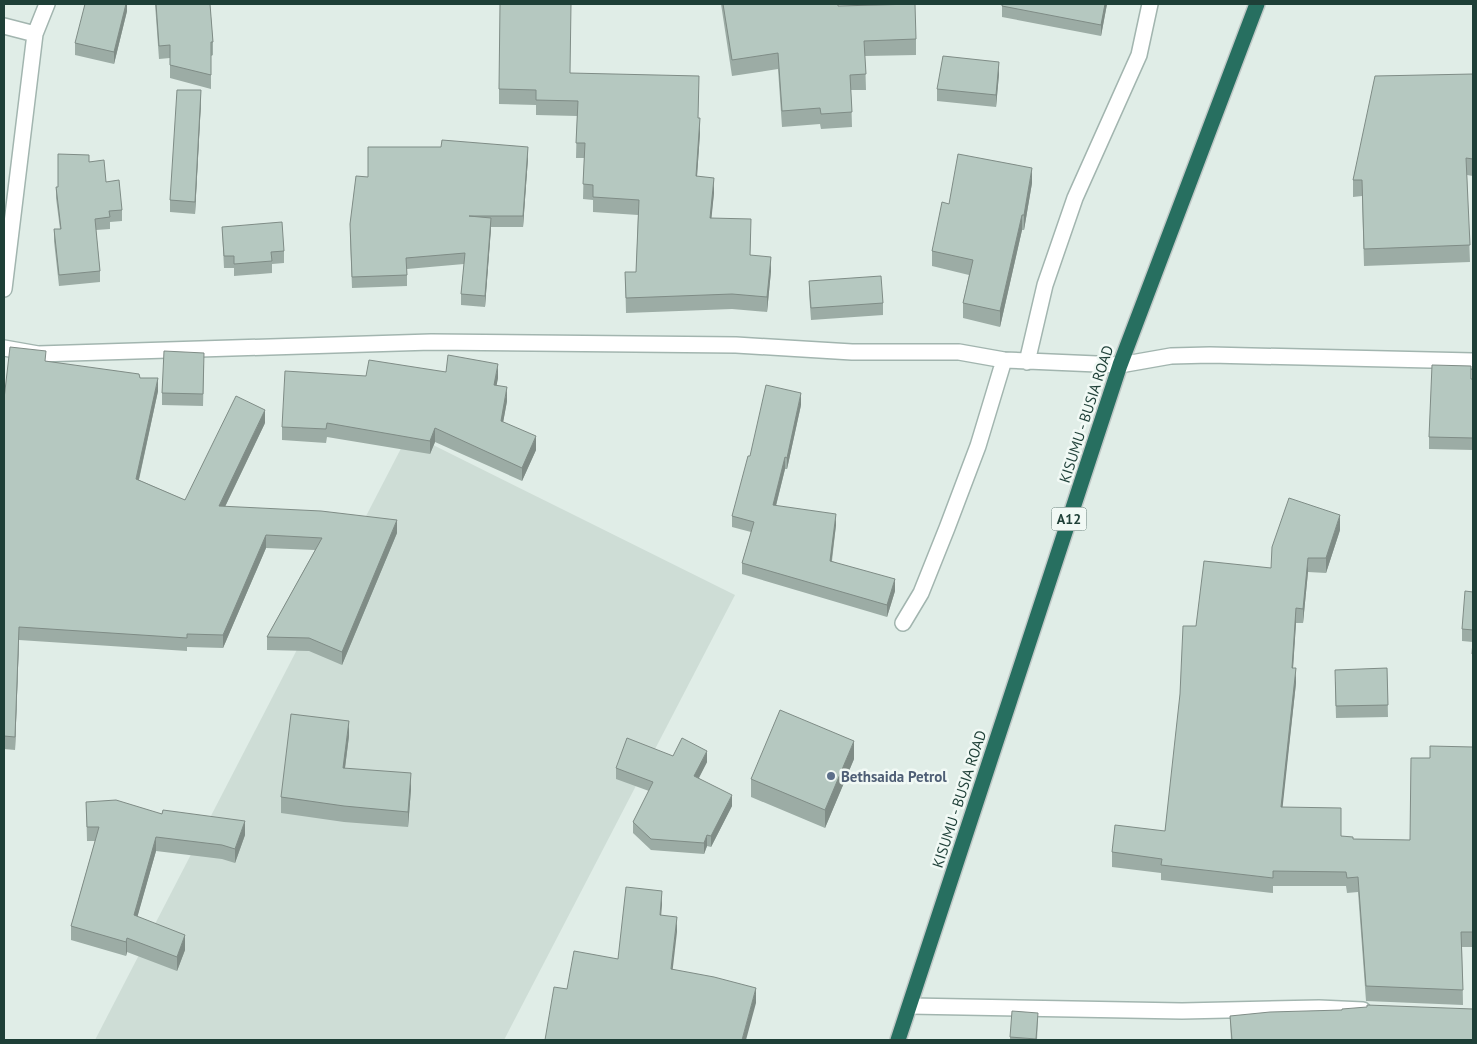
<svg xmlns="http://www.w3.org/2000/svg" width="1477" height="1044" font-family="'PT Sans',sans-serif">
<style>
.built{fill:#ceddd6}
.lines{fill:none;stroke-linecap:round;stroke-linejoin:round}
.street-casing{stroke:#a2b5af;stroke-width:18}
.highway-casing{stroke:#c0c9c7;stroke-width:18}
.street{stroke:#fff;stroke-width:15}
.highway{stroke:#276f60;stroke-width:15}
.wall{fill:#9caca5}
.shaded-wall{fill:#7f8c86}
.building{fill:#b5c8c0;stroke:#7f8c86}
.service-dot{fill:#5c6f8a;stroke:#f1f9f5;stroke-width:2}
.labels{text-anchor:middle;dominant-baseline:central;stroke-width:5;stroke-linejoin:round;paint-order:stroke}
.shield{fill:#f1f9f5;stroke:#5d7770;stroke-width:1}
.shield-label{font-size:14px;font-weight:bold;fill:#1e3f37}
.street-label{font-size:15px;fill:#1e3f37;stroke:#f1f9f5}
.service-label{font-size:15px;font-weight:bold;fill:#4e5e75;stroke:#f1f9f5;text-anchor:start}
</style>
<rect width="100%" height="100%" fill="#e0ede7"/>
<!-- built -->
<path class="built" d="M409 433 735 595 504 1040H95Z"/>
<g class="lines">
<!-- street casing -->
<g class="street-casing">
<path id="street" d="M4 26 35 34
M4 289 35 34 47 4
M4 348 38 354 431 342 736 345 852 352H959L1004 360 1120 365 1171 356 1210 355 1473 361
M1027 362 1045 285 1075 198 1139 55 1150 4
M903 623 921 593 947 528 978 446 1004 360
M910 1006 1182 1011 1319 1008 1363 1010"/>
</g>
<!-- highway casing -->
<g class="highway-casing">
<path id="highway" d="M898 1040 1120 365 1257 4"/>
</g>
<!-- street -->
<use href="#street" class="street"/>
<!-- highway -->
<use href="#highway" class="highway"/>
</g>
<!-- wall -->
<path class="wall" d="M127 4V11L114 64 75 55V43Z
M155 4H210L213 42V55L211 56V89L170 78V58L159 59Z
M721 4H838V6L916 39V55L865 56 866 90H851L852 127 821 129 820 124 782 127 778 69 732 76Z
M1107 4 1101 36 1002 17V6Z
M570 73 698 118 700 133 697 176 714 193 711 218 751 234 750 255 771 271 767 312 732 309 626 313 625 272H636L638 215 593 212V200L583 199 584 158H576L577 116 536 115V105L499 104V89Z
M999 74 996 107 937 101V89Z
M1473 74V176L1467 175 1470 262 1364 266 1362 196 1353 197V180Z
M201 102 195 214 170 212V200Z
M441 147 528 158 523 227H491L485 307 461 305V294L464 264 407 269V286L352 288 350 235 368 177Z
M89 162 106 182 122 210V221L110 222V229L96 230 100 271V282L59 286 54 241V229H60L56 198V187H58Z
M1032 183 1024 230H1022L1000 327 963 318V303L969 275 932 266V251L949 204Z
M222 227 284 251V263L272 264V273L234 276V268H224Z
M809 281 883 303V315L811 320 809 293Z
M46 361 140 378 158 391 139 480 185 500 265 423 225 507 397 533 342 665 309 651 267 650V637L315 550 266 548 223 648 187 647V651L19 640 15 750 4 749V399Z
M204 365 203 406 162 405V393Z
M446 372 498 378 496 386 507 401 503 422 536 450 522 481 435 442 430 454 327 437 326 443 282 440V427L366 376Z
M1471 379H1473V450L1429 449V437Z
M801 405 787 469H785L776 506 836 525 832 561 895 591 887 617 742 574V563L751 532 732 527V516Z
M1340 530 1326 573 1308 572 1303 623H1296L1293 668 1296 683 1282 807 1341 836 1353 839 1410 840 1430 758 1473 747V947H1462L1463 1005 1366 1001 1358 892 1347 893 1346 886H1273V893L1161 880V873L1112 867V852L1165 831 1196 626 1271 568Z
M1473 592V666H1472V654L1473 642 1462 641V629Z
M1387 668 1388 717 1336 718 1335 682Z
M349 736 345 768 411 789 408 827 344 822 281 813V797Z
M673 756 707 762 699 778 732 806 711 847 707 846 704 854 651 850 633 833V822L649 791 616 779V768Z
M854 759 825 828 751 797V779Z
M86 802 162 814 245 835 235 863 222 859 156 851 137 917 185 950 177 971 127 952 126 956 71 940V926L95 841H87Z
M1230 1016 1473 1040H1231Z
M1038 1019 1037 1040H1010V1037Z"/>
<!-- shaded-wall -->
<path class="shaded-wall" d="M126 4H127V11L114 64V52Z
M1105 4H1107L1101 36V25Z
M999 62V74L996 107V95Z
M201 90V102L195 214V202Z
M700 118V133L696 191V176Z
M528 147V158L523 227V216Z
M1032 168V183L1024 230V215Z
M714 178V193L710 233V218Z
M1022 215V230L1000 327V311Z
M491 218V229L485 307V296Z
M771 257V271L767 312V297Z
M498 364V378L494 399V385Z
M158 378V391L136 492V479Z
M507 387V401L501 434V421Z
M801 393V405L787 469V458Z
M265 410V423L219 519V506Z
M435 428V442L430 454V441Z
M536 436V450L522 481V468Z
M785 457V469L773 517V505Z
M836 514V525L830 572V561Z
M1340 515V530L1326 573V558Z
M397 520V533L342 665V652Z
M266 535V548L223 648V635Z
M1308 558V572L1303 623V609Z
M895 579V591L887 617V605Z
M1296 608V623L1292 683V668Z
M19 627V640L15 750V737Z
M1296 668V683L1281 822V807Z
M349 721V736L343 783V768Z
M854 741V759L825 828V810Z
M707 751V762L694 787V776Z
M411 773V789L408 827V812Z
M732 795V806L711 847V836Z
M245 821V835L235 863V849Z
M707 835V846L704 854V843Z
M156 837V851L134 929V915Z
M662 891V905L660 930V915Z
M677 917V932L671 984V969Z
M185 935V950L177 971V957Z
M127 938V952L126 956V942Z
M756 988V1003L746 1040H742Z"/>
<!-- building -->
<path class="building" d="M85 4H126L114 52 75 43Z
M156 4H210L213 42H211V75L170 65V45L159 46Z
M500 4H571L570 73 699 76 698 118H700L696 176 714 178 710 218 751 219 750 255 771 257 767 297 732 294 626 298 625 272H636L639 200 593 197V185L583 184 585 143H576L578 101 536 100V90L499 89Z
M723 4H838V6L915 4 916 39 864 41 866 74 850 75 852 112 821 114 820 108 782 111 778 53 732 60Z
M1002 4H1105L1101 25 1002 6Z
M943 56 999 62 996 95 937 89Z
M1473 74V159L1466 158 1470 245 1364 249 1362 180H1353L1375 76Z
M177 90H201L195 202 170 200Z
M442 140 528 147 523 216H469L491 218 485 296 461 294 465 253 406 258 407 275 352 277 350 224 356 176 368 177V147H441Z
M58 154 89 155V162L104 160 106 182 119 180 122 210 109 211 110 217 95 219 100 271 59 275 54 229H61L56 187H58Z
M958 154 1032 168 1024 215H1022L1000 311 963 303 973 260 932 251 942 202 949 204Z
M282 222 284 251 271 252 272 261 234 264V256H224L222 227Z
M881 276 883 303 811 308 809 281Z
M10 347 46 351 45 361 139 374 140 378H158L136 479 185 500 236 396 265 410 219 506 321 511 397 520 342 652 309 638 267 637 322 538 266 535 223 635 187 634V638L19 627 15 737 4 736V399Z
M164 351 204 353 203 394 162 393Z
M448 355 498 364 494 385 507 387 501 421 536 436 522 468 435 428 430 441 327 423 326 429 282 427 285 371 366 376 369 360 446 372Z
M1432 365 1471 366V379H1473V438L1429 437Z
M766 385 801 393 787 458 785 457 773 505 836 514 830 561 895 579 887 605 742 563 754 522 732 516 748 456H750Z
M1289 498 1340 515 1326 558H1308L1303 609 1296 608 1292 668H1296L1281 807 1341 808V836L1353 837V839L1410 840 1411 758H1430V746L1473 747V932H1461L1463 990 1366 986 1358 877 1347 878 1346 872 1273 871V878L1161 865 1162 859 1112 852 1115 825 1165 831 1180 694 1183 626H1196L1204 561 1271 568 1272 547Z
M1465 591 1473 592V630L1462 629Z
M1473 641V654H1472Z
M1387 668 1388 705 1336 706 1335 670Z
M780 710 854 741 825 810 751 779Z
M291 714 349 721 343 768 411 773 408 812 344 806 281 797Z
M627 738 673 756 682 738 707 751 694 776 732 795 711 836 707 835 704 843 651 839 633 822 653 782 616 768Z
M116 800 162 814 163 810 245 821 235 849 222 845 156 837 134 915 185 935 177 957 127 938 126 942 71 926 99 827H87L86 802Z
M626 887 662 891 660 915 677 917 671 969 714 977 756 988 742 1040H545L554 987 567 989 574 951 618 959Z
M1367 1005 1473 1009V1040H1232L1230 1016 1270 1012 1342 1010V1009L1367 1007Z
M1012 1011 1038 1013 1036 1039 1010 1037Z"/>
<!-- markers -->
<circle class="service-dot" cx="831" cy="776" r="5"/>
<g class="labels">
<!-- shield labels -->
<rect class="shield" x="1051.5" y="507.5" width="35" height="23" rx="4"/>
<g class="shield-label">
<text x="1069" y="519">A12</text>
</g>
<!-- street labels -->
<g class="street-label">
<text transform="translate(1086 414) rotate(-72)">KISUMU - BUSIA ROAD</text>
<text transform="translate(959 799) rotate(-72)">KISUMU - BUSIA ROAD</text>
</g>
<!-- service labels -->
<g class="service-label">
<text x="841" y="776">Bethsaida Petrol</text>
</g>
</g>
<!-- border -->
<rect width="1477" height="1044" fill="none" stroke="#1e3f37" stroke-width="10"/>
</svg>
